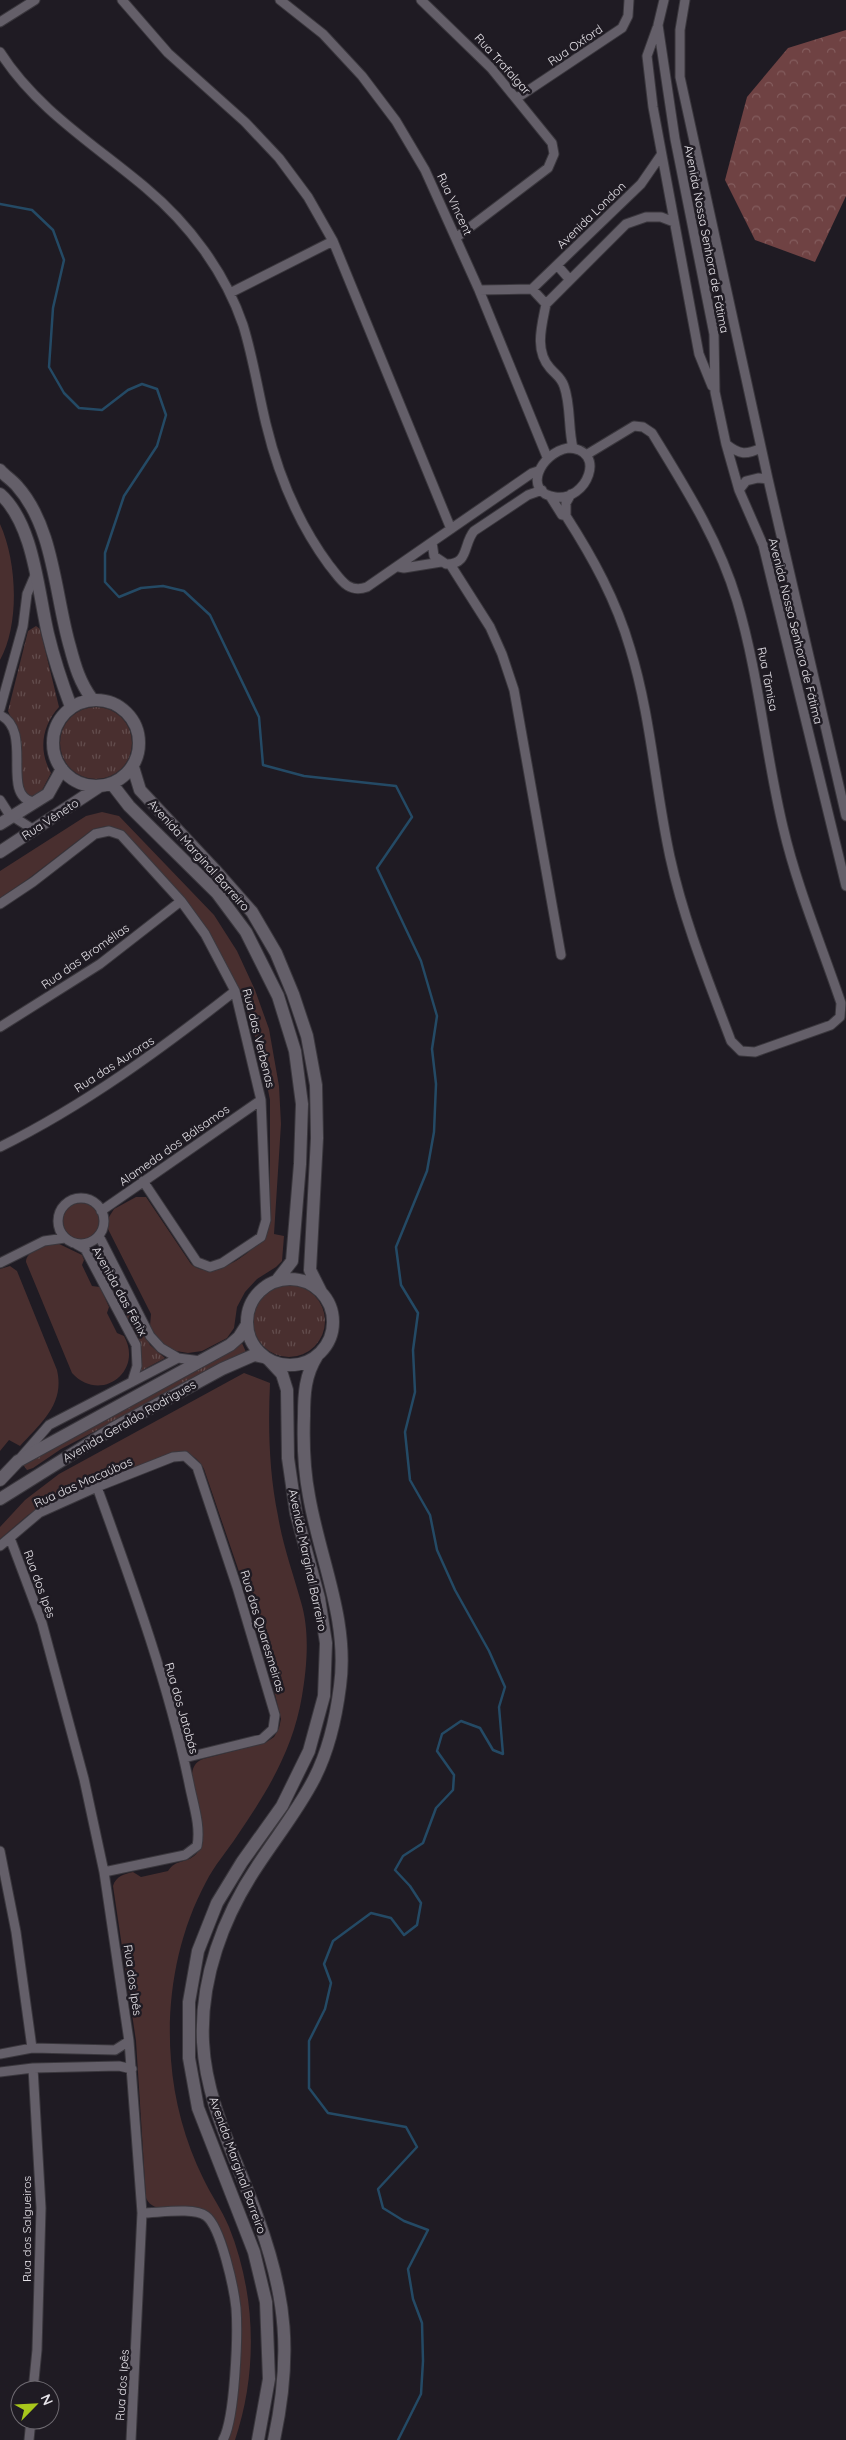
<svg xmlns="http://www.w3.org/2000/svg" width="846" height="2440" font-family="Quicksand,sans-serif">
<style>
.grass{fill:url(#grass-tufts)}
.forest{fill:url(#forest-crowns)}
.green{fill:#492f2f}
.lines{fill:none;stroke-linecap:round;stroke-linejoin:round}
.stream{stroke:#244a65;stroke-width:2.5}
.street-casing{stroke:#3a373d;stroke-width:11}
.secondary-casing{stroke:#3a373d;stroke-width:14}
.street{stroke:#645f69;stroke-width:9}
.secondary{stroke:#645f69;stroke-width:12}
.labels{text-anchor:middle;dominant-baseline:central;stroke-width:5;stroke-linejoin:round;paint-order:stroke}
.street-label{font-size:12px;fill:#e6e3e9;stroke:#1f1b23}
</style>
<defs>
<pattern id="grass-tufts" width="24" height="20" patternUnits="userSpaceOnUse" patternTransform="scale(1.25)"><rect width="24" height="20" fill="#492f2f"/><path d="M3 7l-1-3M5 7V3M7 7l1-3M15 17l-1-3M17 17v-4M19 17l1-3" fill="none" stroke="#634d4d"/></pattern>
<pattern id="forest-crowns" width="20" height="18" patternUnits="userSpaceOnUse" patternTransform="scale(1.25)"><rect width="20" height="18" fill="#6f4243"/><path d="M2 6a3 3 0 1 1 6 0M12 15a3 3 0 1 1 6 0" fill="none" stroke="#845d5e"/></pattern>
</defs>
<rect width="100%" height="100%" fill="#1f1b23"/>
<!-- grass -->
<path class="grass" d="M36 626 40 629 59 707C42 726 38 750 51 773L40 794 35 798 22 796 18 734 8 711 28 631Z
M60 743a36 36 0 1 1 72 0a36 36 0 1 1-72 0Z
M253 1321a36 36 0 1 1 72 0a36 36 0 1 1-72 0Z
M127 1309H131L150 1345 165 1358 139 1372C146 1349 134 1332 124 1313Z
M241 1341 246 1352 61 1449 33 1468 27 1470 24 1466 23 1464Z"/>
<!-- forest -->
<path class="forest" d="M846 30V196L815 262 755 240 725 180 747 97 788 48Z"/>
<!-- green -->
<path class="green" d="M0 524C17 561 20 624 0 660Z
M102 812 119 816 214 915 237 951 255 990 269 1029 279 1086 281 1124 274 1234 284 1236 282 1261 276 1267 257 1279 245 1292 237 1307 234 1328 227 1338 202 1351 188 1353 176 1351 163 1344 153 1333 150 1326 151 1314 107 1227 109 1217 114 1209 136 1197H146L191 1264C214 1285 266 1246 270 1221V1100L261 1055 247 1011 228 968 204 926 118 829 107 826 93 829 28 879 0 898V871L86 816Z
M63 1221a18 18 0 1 1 36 0a18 18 0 1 1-36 0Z
M55 1242 82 1255 84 1260 82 1265 92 1286 100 1287 109 1307 107 1313 117 1333 124 1336C144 1372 100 1404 72 1373L26 1262C26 1251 45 1244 55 1242Z
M10 1266 17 1271 57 1370C65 1404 41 1423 20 1446L9 1440 0 1451V1269Z
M244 1373 270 1383C268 1428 269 1472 278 1516 283 1546 293 1573 301 1602 310 1631 307 1667 302 1696 293 1750 267 1792 237 1836 227 1851 214 1866 206 1882 177 1936 166 2000 171 2060 174 2101 185 2141 203 2178 211 2195 222 2210 229 2227 256 2294 258 2372 235 2440H227C246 2399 247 2242 208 2213 191 2200 155 2219 146 2198L136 2041 113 1886C116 1876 124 1874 133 1872L141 1877 168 1871C176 1859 184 1864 194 1856 212 1841 196 1797 192 1776 192 1768 195 1762 203 1759L265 1743 274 1737 279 1728 281 1719 260 1633 263 1629 254 1600 249 1601 204 1469C198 1457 188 1451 175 1452L52 1500 28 1515 0 1539V1527L25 1500 59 1474Z"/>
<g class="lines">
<!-- stream -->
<path class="stream" d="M0 204 32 210 53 230 64 260 53 308 49 367 64 393 79 408 102 410 128 390 142 384 157 389 166 415 157 446 124 496 105 553V582L119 597 141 588 163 586 184 591 210 615 259 717 263 765 304 776 396 786 412 817 377 868 421 961 437 1016 432 1049 436 1084 434 1132 427 1171 396 1247 401 1285 418 1313 413 1350 415 1392 405 1432 410 1480 430 1515 437 1550 455 1590 489 1651 505 1687 499 1707 503 1754 493 1750 480 1728 461 1721 442 1734 437 1751 454 1775 453 1790 436 1808 423 1843 403 1856 395 1870 410 1886 421 1903 417 1925 404 1935 391 1918 371 1913 333 1941 324 1964 331 1983 325 2009 309 2041V2088L328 2113 406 2127 417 2147 378 2189 383 2208 404 2221 428 2230 408 2269 413 2299 422 2323 423 2361 421 2394 398 2440"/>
<!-- street casing -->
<g class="street-casing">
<path id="street" d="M122 0 168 53 245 122 279 158 308 197 333 241 451 529
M280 0 323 34 362 76 396 121 425 170 479 290 547 457
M421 0 491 68 552 143 554 154 548 168 457 237
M664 0 658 25 675 139 714 334 715 392 726 444 739 490 763 545 846 886
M685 0 680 30V77L768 479 846 816
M0 22 35 0
M657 28 647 56 653 107 699 354 712 386
M0 52C36 109 95 145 146 188 189 224 225 272 243 325 253 357 258 391 266 424 278 474 298 523 329 565 340 578 347 594 367 587L432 542
M517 98 622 28 628 16 629 0
M557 265 570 280
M532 289 641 184 661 155
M479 290 532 289 546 304C542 325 534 350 550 368 556 375 561 377 564 386 571 405 568 428 573 448
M230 293 333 241
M546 304 626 224 646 217H661L674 222
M726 444C740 455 746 455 761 448
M568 448C608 449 587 502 555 497 522 492 540 453 568 448Z
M538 471 532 473 432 542 434 556 446 564C469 565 463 544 474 531L528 495 542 490
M739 490 746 481 758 478 768 479
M550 496 562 515 566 516C593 558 616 600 630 648 651 716 655 788 670 857 684 921 708 980 731 1041L741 1051 755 1052 831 1025 840 1017 841 1003C821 944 797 887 783 827 765 752 759 675 737 601 719 540 685 487 652 433L643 427 634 426 586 455
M566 516V503L571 494
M450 564 490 627 502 654 514 690 561 955
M399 567 404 568 441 562
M0 709 23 626 27 594 36 573
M0 715C34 731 0 795 33 802
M0 800 9 814 34 830
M0 904 33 882 95 834 109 831 121 835 181 901 205 934 235 991 261 1100 266 1220 261 1237 222 1263 210 1267 197 1262 143 1181
M0 1027 100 964 181 901
M0 1147C85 1105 161 1049 235 991
M58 1221a23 23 0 1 1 46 0a23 23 0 1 1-46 0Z
M101 1211 261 1100
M99 1236 150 1336 161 1348 178 1358
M76 1244 85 1249 136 1345 137 1366 132 1382
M0 1263 44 1241 65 1238
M22 1456 49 1425 178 1358 201 1361
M97 1487C132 1584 168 1682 189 1783 193 1804 201 1826 197 1846L185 1855 104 1872
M10 1538 42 1623 84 1779 104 1872 129 2041 142 2213 131 2440
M0 1546 39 1513 97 1487 173 1457 185 1456 197 1467 237 1587 275 1715 273 1729 262 1739 184 1758
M0 1851 16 1932 32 2048
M0 2054 32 2048 115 2050 129 2041
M33 2068 41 2208 37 2350 33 2390
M0 2072 33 2068 119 2066 132 2069
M142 2213C158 2213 194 2207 206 2216 221 2227 234 2289 236 2308 238 2335 235 2418 223 2440
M29 2440 31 2420"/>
</g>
<!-- secondary casing -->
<g class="secondary-casing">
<path id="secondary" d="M0 470C5 476 12 480 17 486 54 527 55 596 70 647 75 666 80 683 92 699
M0 494C34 524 38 592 48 634 54 659 62 683 71 707
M53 743a43 43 0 1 1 86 0a43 43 0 1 1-86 0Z
M133 767 140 790 215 870 252 912 276 953 293 994 307 1036 316 1085 317 1138 310 1270 321 1292
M112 784 129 806 217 893 246 932 278 996 295 1051 302 1104 300 1164 292 1261 278 1279
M0 824 48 794 62 769
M0 852 100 786
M247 1322a43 43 0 1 1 86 0a43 43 0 1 1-86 0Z
M0 1480 18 1461 230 1345 239 1337 246 1326
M0 1499 112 1429 222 1369 254 1355 264 1357
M258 2440 269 2379 266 2302 254 2252 198 2108 189 2058V2002L198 1951 217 1903 242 1862 282 1806 309 1751 324 1696 326 1643 319 1598 296 1513 288 1458 287 1390 282 1374 269 1360
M274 2440C292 2356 287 2297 257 2216 237 2159 206 2104 203 2042 200 1979 223 1917 258 1865 277 1836 298 1810 314 1779 329 1750 336 1718 340 1686 349 1620 320 1560 309 1496 304 1470 303 1443 304 1416 304 1394 305 1375 317 1356"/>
</g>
<!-- street -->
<use href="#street" class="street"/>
<!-- secondary -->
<use href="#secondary" class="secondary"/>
</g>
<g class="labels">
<!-- street labels -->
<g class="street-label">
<text transform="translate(575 45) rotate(-34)">Rua Oxford</text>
<text transform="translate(503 64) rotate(48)">Rua Trafalgar</text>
<text transform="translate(455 204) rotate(65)">Rua Vincent</text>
<text transform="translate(591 215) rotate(-44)">Avenida London</text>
<text transform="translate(707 239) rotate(79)">Avenida Nossa Senhora de Fátima</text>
<text transform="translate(796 631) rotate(76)">Avenida Nossa Senhora de Fátima</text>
<text transform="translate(768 679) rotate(79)">Rua Tâmisa</text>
<text transform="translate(50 819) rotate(-33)">Rua Vêneto</text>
<text transform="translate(199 855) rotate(48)">Avenida Marginal Barreiro</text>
<text transform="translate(85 956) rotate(-35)">Rua das Bromélias</text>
<text transform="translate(259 1038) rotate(76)">Rua das Verbenas</text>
<text transform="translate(114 1064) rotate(-33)">Rua das Auroras</text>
<text transform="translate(174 1145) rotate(-35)">Alameda dos Bálsamos</text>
<text transform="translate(120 1291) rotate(61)">Avenida das Fênix</text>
<text transform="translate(129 1421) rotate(-30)">Avenida Geraldo Rodrigues</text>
<text transform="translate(83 1482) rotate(-24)">Rua das Macaúbas</text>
<text transform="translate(308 1560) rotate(78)">Avenida Marginal Barreiro</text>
<text transform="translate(40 1584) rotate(70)">Rua dos Ipês</text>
<text transform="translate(263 1631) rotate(73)">Rua das Quaresmeiras</text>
<text transform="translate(182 1708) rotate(74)">Rua dos Jatobás</text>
<text transform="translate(133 1980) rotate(82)">Rua dos Ipês</text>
<text transform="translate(238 2165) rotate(70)">Avenida Marginal Barreiro</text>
<text transform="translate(26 2229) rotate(-90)">Rua dos Salgueiros</text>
<text transform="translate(122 2385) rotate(-86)">Rua dos Ipês</text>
</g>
</g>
<!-- north arrow -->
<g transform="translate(35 2405) rotate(66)"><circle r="24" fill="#1f1b23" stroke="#6f6b72"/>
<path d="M0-4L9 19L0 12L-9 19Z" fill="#a8c71c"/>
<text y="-8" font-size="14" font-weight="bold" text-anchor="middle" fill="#e6e3e9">N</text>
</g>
</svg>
